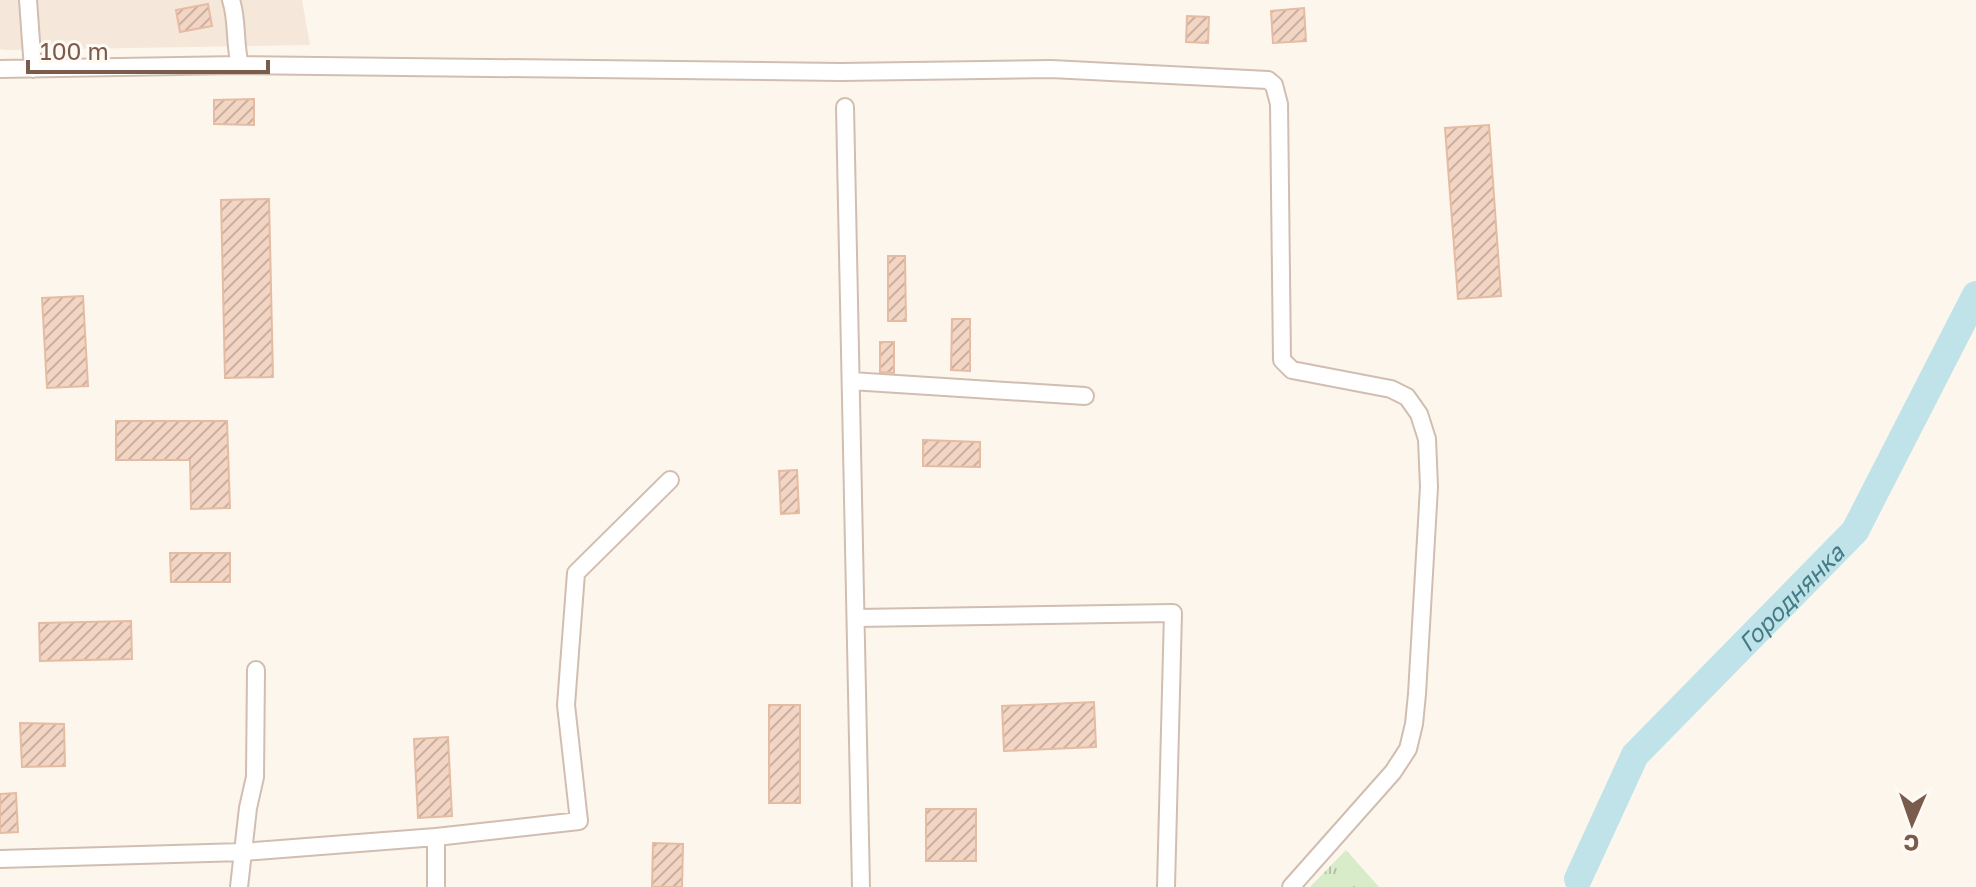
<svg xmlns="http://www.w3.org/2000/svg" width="1976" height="887" font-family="'Golos Text',sans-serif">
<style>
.residential{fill:#f5e8da}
.grass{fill:url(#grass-tufts)}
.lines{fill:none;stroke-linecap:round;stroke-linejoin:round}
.river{stroke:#bfe3e8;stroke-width:28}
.building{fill:url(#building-hatch);stroke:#e6bba3;stroke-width:2}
.minor-casing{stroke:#d1beb0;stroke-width:20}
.minor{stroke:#fff;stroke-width:16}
.labels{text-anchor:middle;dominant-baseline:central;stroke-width:6;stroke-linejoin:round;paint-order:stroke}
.water-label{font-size:24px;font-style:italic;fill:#437c86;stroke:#fffaf3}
</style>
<defs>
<pattern id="grass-tufts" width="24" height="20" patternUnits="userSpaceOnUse" patternTransform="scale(2)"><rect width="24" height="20" fill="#d8ecc9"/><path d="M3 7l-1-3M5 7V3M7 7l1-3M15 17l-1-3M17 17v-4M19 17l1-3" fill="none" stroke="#b4c2a5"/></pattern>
<pattern id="building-hatch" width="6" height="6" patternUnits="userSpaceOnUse" patternTransform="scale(2)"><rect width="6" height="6" fill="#f3d5c3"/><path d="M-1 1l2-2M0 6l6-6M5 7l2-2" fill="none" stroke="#cab0a1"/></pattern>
</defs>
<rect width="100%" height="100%" fill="#fdf6ec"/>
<!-- residential -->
<path class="residential" d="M0 0H302L310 45 6 50 0 49Z"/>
<!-- grass -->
<path class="grass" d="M1346 850 1379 887H1310Z"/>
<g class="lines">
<!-- river -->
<path class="river" id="s1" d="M1578 879 1635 755 1855 531 1976 295"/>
</g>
<!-- building -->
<path class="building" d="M208 4 212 26 180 32 176 10Z
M1304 8 1306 41 1273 43 1271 11Z
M1187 16 1209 17 1208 43 1186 42Z
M254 99V125L214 124V100Z
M1489 125 1501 296 1458 299 1445 128Z
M269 199 273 377 225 378 221 200Z
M888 256H905L906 321H888Z
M83 296 88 386 47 388 42 298Z
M952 319H970V371L951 370Z
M880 342H894V373L880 372Z
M116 421H227L230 508 191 509 190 460H116Z
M923 440 980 442V467L923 466Z
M797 470 799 513 781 514 779 471Z
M170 553H230V582H171Z
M131 621 132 659 40 661 39 623Z
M1094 702 1096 747 1004 751 1002 706Z
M769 705H800V803H769Z
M20 723 64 724 65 766 22 767Z
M448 737 452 816 418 818 414 739Z
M16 793 18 832 0 833V794Z
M926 809H976V861H926Z
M653 843 683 844 682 887H652Z"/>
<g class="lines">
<!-- minor casing -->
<g class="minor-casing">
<path id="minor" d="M28 0 33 69
M231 0C238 21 234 43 240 65
M0 69 240 65 841 72 1051 69 1268 80 1274 85 1279 104 1282 360 1292 370 1391 389 1407 397 1419 414 1427 439 1429 487 1417 694 1414 724 1408 749 1393 772 1291 887
M845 107 861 887
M851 381 1085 396
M856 618 1173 613 1166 887
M0 859 243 852 436 837
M239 887 248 808 255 777 256 670
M436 887V837L579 821 566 705 576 573 670 480"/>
</g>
<!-- minor -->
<use href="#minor" class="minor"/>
</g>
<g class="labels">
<!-- water labels -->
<g class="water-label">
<text stroke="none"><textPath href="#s1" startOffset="358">Городнянка</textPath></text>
</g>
</g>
<!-- north arrow -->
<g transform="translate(1912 823) rotate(182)" stroke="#fffaf3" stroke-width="6" paint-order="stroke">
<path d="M0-6L14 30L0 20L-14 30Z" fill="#7a5c4d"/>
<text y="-12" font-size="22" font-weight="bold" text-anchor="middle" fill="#7a5c4d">С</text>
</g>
<!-- scale -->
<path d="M28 60v12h240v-12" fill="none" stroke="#7a5c4d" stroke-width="4"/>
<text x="40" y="60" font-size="24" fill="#7a5c4d" stroke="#fffaf3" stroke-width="6" paint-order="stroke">100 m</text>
</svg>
